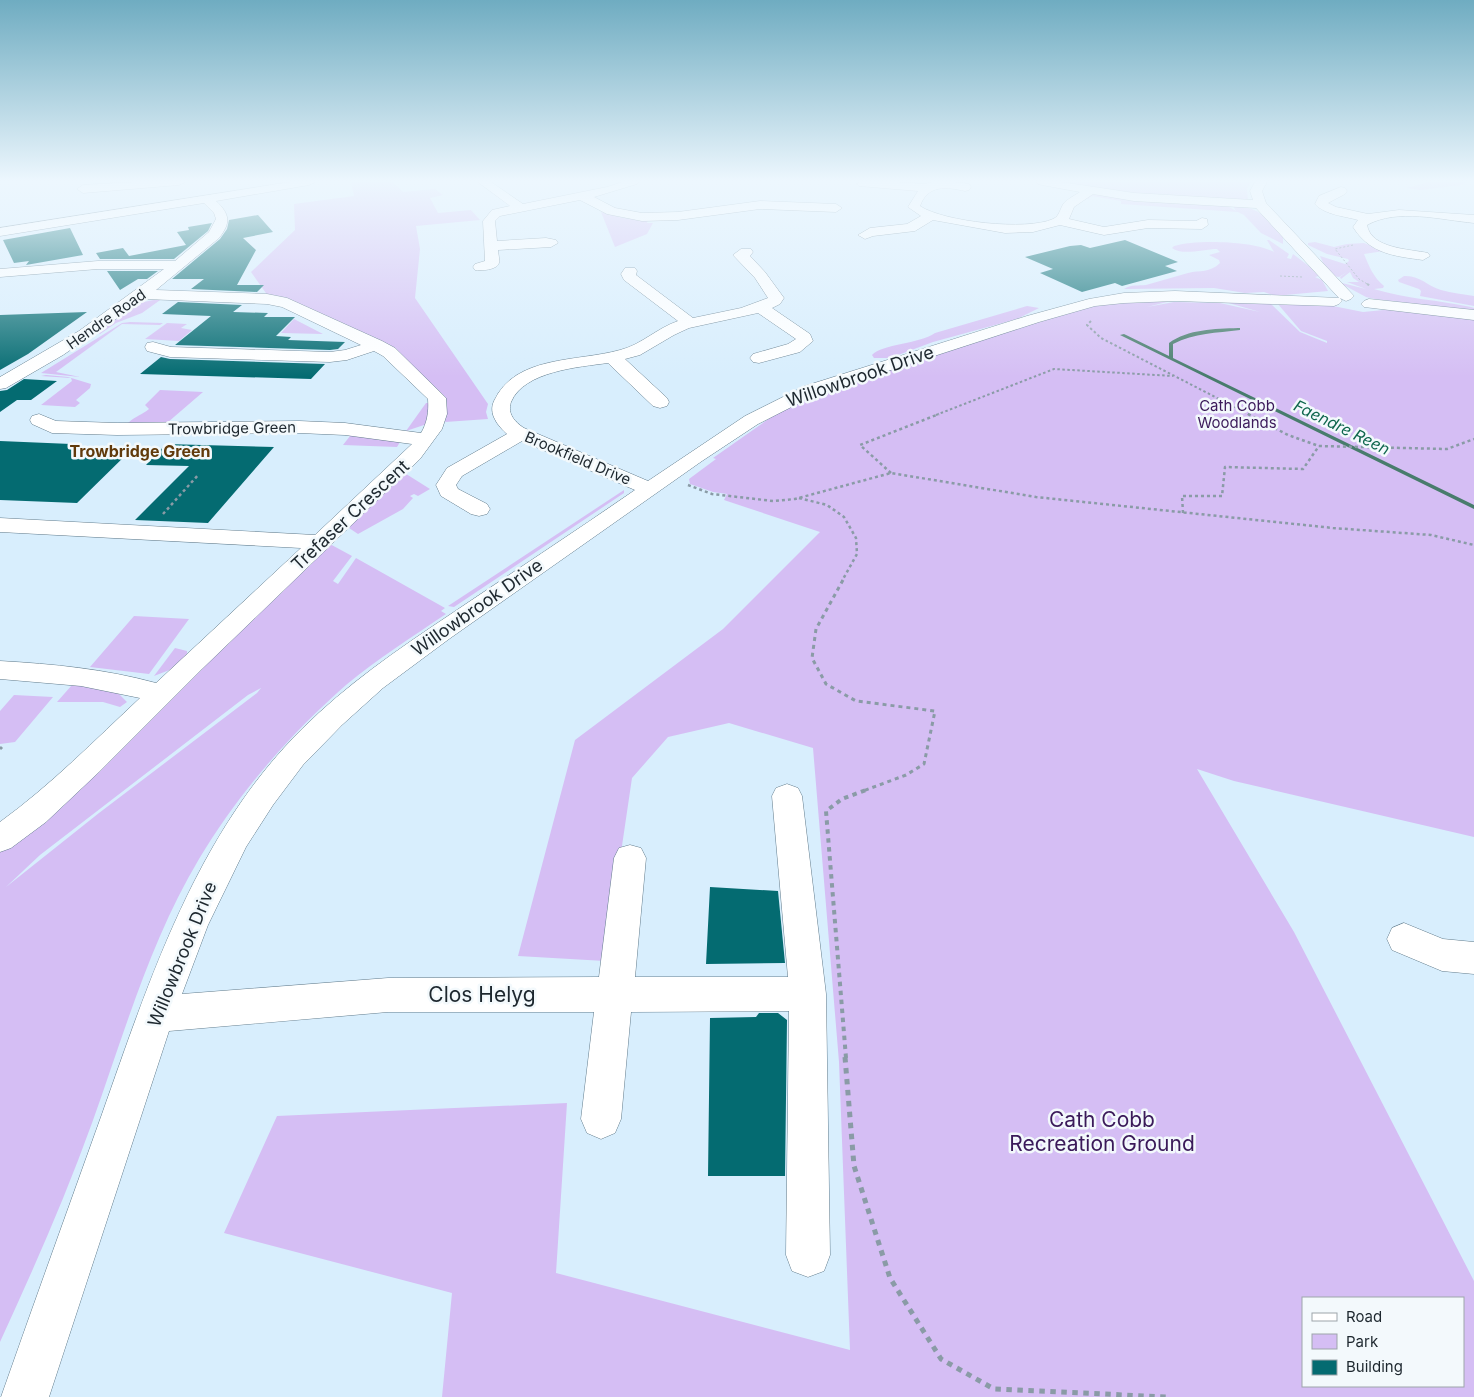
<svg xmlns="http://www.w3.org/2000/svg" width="1474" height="1397" font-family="Inter,sans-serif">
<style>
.green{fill:#d5bef4;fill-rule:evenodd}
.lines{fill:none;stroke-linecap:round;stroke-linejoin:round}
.stream{fill:#487c6c;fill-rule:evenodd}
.building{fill:#046b71}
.minor-casing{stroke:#627c8c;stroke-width:1}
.path-far5{stroke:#8a9ba6;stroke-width:1;stroke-dasharray:2 2;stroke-linecap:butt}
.path-far4{stroke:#8a9ba6;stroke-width:2;stroke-dasharray:2.5 2.5;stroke-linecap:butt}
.path-far3{stroke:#8a9ba6;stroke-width:2.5;stroke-dasharray:3 3;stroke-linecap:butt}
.path-far2{stroke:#8a9ba6;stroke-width:3;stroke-dasharray:4 4;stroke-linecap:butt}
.path-far1{stroke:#8a9ba6;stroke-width:4;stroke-dasharray:4.5 4.5;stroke-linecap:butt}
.path{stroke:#8a9ba6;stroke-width:5;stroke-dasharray:5.5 5.5;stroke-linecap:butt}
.minor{fill:#fff;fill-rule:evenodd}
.labels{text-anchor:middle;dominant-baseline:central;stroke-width:5;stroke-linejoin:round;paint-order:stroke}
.far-street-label{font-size:15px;fill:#1d272e;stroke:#f3f9fc}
.far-park-label{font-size:15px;fill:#3b1a5a;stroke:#f3f9fc}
.far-water-label{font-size:16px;font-style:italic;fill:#0f674e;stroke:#f3f9fc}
.far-neighbourhood-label{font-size:16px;font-weight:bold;fill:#613a0b;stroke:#f3f9fc}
.street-label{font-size:18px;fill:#1d272e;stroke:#f3f9fc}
.near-street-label{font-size:21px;fill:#1d272e;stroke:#f3f9fc}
.near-park-label{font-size:21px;fill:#3b1a5a;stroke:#f3f9fc}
</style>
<rect width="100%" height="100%" fill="#d8eefd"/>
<!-- green -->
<path class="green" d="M351 182H393L403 192 435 189 443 195 430 198 438 213 471 210 480 220 416 226 420 249 415 298 488 404 486 412 488 419 445 422 446 415 394 350 268 296 251 272 295 230 294 204 354 196Z
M1056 182H1251L1247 189 1248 199 1244 200 1171 198Z
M1429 182H1467L1463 183 1466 184 1461 185 1420 190 1407 188Z
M1087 194 1226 205 1236 211 1233 206C1260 207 1266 217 1283 237V244L1261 233 1244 215 1238 212 1121 204V201L1092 196 1088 199 1086 197Z
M601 212 623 218 648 220 647 223H653L647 234 615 247Z
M1267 240H1269L1289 254 1287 258 1291 259 1293 254 1310 267 1319 276 1315 277 1322 280 1328 291 1285 295H1273L1264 292 1245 293 1214 288 1124 289C1131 284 1139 286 1146 285 1160 281 1174 277 1188 273 1200 270 1210 273 1220 263L1219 260 1209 255 1220 252 1217 249C1204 249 1182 256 1172 248L1174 246C1196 239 1255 241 1274 252Z
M1315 242 1334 247 1347 244 1364 243 1384 251 1364 254C1369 266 1373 277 1384 286L1383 288 1374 289C1406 299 1439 300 1471 307L1474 308V312L1375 299 1366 297 1338 282 1366 289 1347 282H1359L1353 278 1350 272 1341 279 1340 277 1347 272 1339 277 1333 276 1325 267 1320 256 1345 264 1349 261 1348 259 1327 254 1308 245V243Z
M1404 276C1420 275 1427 286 1441 290 1452 293 1463 294 1474 296V306L1420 296 1421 291 1419 289 1399 282 1398 280Z
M163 298 142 313 116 323 100 334H96L139 303Z
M1171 301 1147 307 1174 302 1220 303 1260 312 1225 302H1269L1300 332 1327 343V341L1301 331 1277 303 1323 304 1363 312 1394 309 1474 319V837L1234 781 1197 769 1294 932 1474 1281V1397H442L452 1293 224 1233 277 1116 567 1103 556 1273 850 1350 839 1062 813 748 729 723 668 737 632 778 605 961 518 956 575 740 723 629 820 532 724 500 727 494 713 492 690 484 689 479 716 459 713 458 777 413 812 395 1069 312 1105 304ZM1303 1298H1463V1386H1303Z
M1027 306 1039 308 1017 319 933 342 890 358H874L872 355C882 344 919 344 935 333Z
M294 319 323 334 281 333Z
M130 322 163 323 160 325 122 324 56 372 80 377 41 373 122 323Z
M167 323 187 324 181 328 192 330 179 341 145 339Z
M46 375 68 377 91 384 90 388 76 400 80 403 75 407 41 405 72 381 71 378 41 376Z
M160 390 203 392 167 423H128C137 415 142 415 149 409L145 405Z
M426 403H431L427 424 406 431Z
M355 435 400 442 397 447 343 445 350 436Z
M403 472 430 489 418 496 414 494 410 496 413 498 403 509 358 534 346 526Z
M624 490V493L454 607 448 606Z
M328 543 352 556 333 581 338 584 356 558 445 608 441 611 446 614C412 637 377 659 346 685 289 735 238 794 199 859 150 941 124 1034 92 1123 65 1198 33 1270 0 1342V845ZM261 688 257 693 99 813 6 887 40 855 248 695Z
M134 616 189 619 149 674 90 667Z
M175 648 187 651V656L172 669 154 676Z
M79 683 116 691 127 702 120 707 103 702H57L72 685Z
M14 695 53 697 15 742 0 744V711Z"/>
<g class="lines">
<!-- stream -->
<path class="stream" d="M1238 328H1240V330C1216 333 1195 333 1173 344V358L1474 505V509L1120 335 1124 334 1169 356V343C1188 329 1215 329 1238 328Z"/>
</g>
<!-- building -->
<path class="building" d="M258 215 273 232 243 238 256 250 237 285H264L257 292 191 289 204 279H172L220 239 227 229 229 220Z
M212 223 208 231 174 259H100L96 253 123 248 129 256 186 245 177 232 189 230 188 227Z
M70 228 83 255 26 265 29 261 14 263 3 240Z
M1125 240 1178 262 1165 266 1177 271 1122 286 1115 283 1082 292 1040 273 1053 269 1025 257 1070 246 1081 245 1090 248Z
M107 271H158L147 279H138L120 290Z
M178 302 242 305 233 312 268 313 264 317H295L276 336 291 337 288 340 345 342 338 349 330 350 175 345 211 316 162 314Z
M87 312 28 354 0 370V315Z
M161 357 170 359 325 364 311 379 140 374Z
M24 379 57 381 31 400H17L0 412V391L7 390Z
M0 441 71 444 68 447 131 450 77 503 0 500Z
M166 444 274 447 208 523 135 520 189 466 146 465Z
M710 887 778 891 785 963 706 964Z
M759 1013H778L787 1020 785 1176H708L710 1018 756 1017Z"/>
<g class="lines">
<!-- minor casing -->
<g class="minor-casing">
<path id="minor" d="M136 182H185L179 185 83 193 77 189 83 185Z
M290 182H315L309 185 216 201C230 214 231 223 219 238L156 290 267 294 287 298 382 341 395 348 446 398 447 414 442 429 420 459 202 669 99 772 46 822 11 848 0 852V822C51 785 95 740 140 698L81 686 0 679V661C53 664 105 669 156 683L301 548 0 532V518L315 535 412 444 345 435 299 433 117 435 52 433 32 424 30 420 32 416 39 414 56 421 117 423 299 421 345 423 421 433C427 423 429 412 428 399L383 356 374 351 347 360 330 362 170 357 147 351 145 347 147 343 153 342 171 347 330 352 345 350 361 345 282 307 267 304 145 299 63 355 6 388 0 389V377L79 331 164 269H98L0 277V269L98 261H175L209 232 216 219 214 213 204 203 0 236V228Z
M478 182H491L523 204 607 187 623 182H639L637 184 594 197 615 208 642 213 678 212 760 201 836 204 842 208 836 212 760 209 678 220 642 221 607 214 580 200 500 216 495 221 497 241 546 238 556 240 558 243 551 247 498 250C498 253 500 260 499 263 497 270 481 271 475 270L473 267 475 264 485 261 483 221 492 210 510 206Z
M859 182H895L925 184 932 182H954L969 184 971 187 969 190 965 191C947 187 928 184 920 206 944 222 1027 231 1053 219 1060 216 1060 208 1064 203 1068 199 1075 195 1080 192L1042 185 1038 184 1036 182H1061L1134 193 1253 200 1250 191 1255 182H1267L1262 191 1266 203 1354 296 1351 299 1346 301 1340 298 1342 301 1339 304 1334 306 1175 301 1124 303 1095 306 1039 322 817 394 758 424 702 461 449 639 383 688 342 725 303 765 273 805 246 847 208 925 182 994 388 978 599 977 614 858 619 848 630 845 641 848 646 858 635 977H788L772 796 776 788 787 784 798 788 802 796 826 994 830 1255 824 1271 808 1277 792 1271 786 1255 789 1011 631 1012 621 1119 615 1133 601 1139 587 1133 581 1119 594 1012H388L169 1031 49 1397H1C34 1303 68 1209 102 1114 150 978 197 833 302 729 346 685 397 650 448 616 510 574 573 533 635 490L522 441 462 476 456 485 458 489 487 504 490 509 487 514 479 516 471 514 441 496 436 485 447 468 507 434C498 426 488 414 494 401 515 355 577 362 620 350 641 345 657 328 678 321L624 280 621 274 625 268H635L637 271 636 275 693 318 741 308 768 298 755 278 733 255 741 249H751L753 252 750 256 765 272 784 298 780 304 772 308 810 334 813 341 800 352 759 363 753 362 750 358 753 354 788 344 796 339 758 313 689 328 674 335 640 355 625 359 667 398 669 402 667 406 660 408 653 406 608 363C579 367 524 371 511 402 507 414 515 422 524 428L648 481 745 416 805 386 1027 316 1089 299 1124 293 1175 291 1339 298 1256 208 1134 201 1093 194 1074 207 1069 219 1104 227 1148 220 1196 221 1202 218 1207 219 1208 225 1202 229 1148 228 1104 235 1060 225 1033 232 1005 233 933 220 915 231 873 236 865 239 858 235 870 228 907 224 921 216 908 207 918 191 859 186 857 184Z
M1341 187 1345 188 1347 191 1345 194 1328 203 1336 207 1368 214 1399 210 1474 215V223C1441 220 1398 208 1367 225 1371 249 1410 249 1428 253L1430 256 1423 260C1394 256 1370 254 1353 227L1358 220C1344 216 1325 215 1315 204L1319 196Z
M1369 299 1474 310V320L1364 307 1361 304 1364 301Z
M1404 923 1443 939 1474 942V974L1442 971 1392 950 1387 939 1392 928Z"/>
</g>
<!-- path-far5 -->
<path class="path-far5" d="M1353 245 1335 249 1359 279 1369 285
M1280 276 1302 277"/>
<!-- path-far4 -->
<path class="path-far4" d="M1367 284 1371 286
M1091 321 1087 325 1101 338 1250 415
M936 415 1054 369 1173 376"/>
<!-- path-far3 -->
<path class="path-far3" d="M1248 414 1288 435 1319 446 1447 449 1474 439
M891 473 860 445 939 414
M688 485 712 494 773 501 795 499 891 473 1036 497 1333 528 1431 535 1474 545
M799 498 827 505 844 517 856 538 857 554 842 581
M1183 513 1182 496H1222L1225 467 1303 469 1319 446
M163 514 199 474"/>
<!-- path-far2 -->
<path class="path-far2" d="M843 580 816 629 812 658 826 684 856 701 935 711 924 764 906 775 863 791
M0 749 2 747"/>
<!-- path-far1 -->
<path class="path-far1" d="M846 1058 826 811 842 799 866 790"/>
<!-- path -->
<path class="path" d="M845 1057 854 1166 890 1278 941 1359 994 1389 1168 1397"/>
<!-- minor -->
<use href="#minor" class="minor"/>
</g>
<!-- sky -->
<linearGradient id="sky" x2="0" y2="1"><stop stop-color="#6facc1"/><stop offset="0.48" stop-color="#edf7fe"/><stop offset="1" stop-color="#edf7fe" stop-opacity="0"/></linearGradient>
<rect width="1474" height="377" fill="url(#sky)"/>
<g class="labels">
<!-- far-street labels -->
<g class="far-street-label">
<text transform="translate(106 319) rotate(-35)">Hendre Road</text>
<text transform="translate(232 428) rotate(-1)">Trowbridge Green</text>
<text transform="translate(578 458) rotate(23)">Brookfield Drive</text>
</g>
<!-- far-park labels -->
<g class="far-park-label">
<text x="1237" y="405">Cath Cobb<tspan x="1237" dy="17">Woodlands</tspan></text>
</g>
<!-- far-water labels -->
<g class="far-water-label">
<text transform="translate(1342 427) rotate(26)">Faendre Reen</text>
</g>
<!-- far-neighbourhood labels -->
<g class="far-neighbourhood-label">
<text x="140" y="451">Trowbridge Green</text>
</g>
<!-- street labels -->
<g class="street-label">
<text transform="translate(860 376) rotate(-19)">Willowbrook Drive</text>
<text transform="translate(350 515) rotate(-43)">Trefaser Crescent</text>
<text transform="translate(477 607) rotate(-35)">Willowbrook Drive</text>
<text transform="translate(182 954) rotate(-68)">Willowbrook Drive</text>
</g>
<!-- near-street labels -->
<g class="near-street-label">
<text x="482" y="994">Clos Helyg</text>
</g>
<!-- near-park labels -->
<g class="near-park-label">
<text x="1102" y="1119">Cath Cobb<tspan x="1102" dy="24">Recreation Ground</tspan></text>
</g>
</g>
<!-- legend -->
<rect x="1302" y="1297" width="162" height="90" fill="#f3f9fc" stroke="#9da5aa"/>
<rect x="1312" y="1313" width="25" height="8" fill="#ffffff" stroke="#9da5aa"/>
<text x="1346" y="1322" font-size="15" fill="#1d272e">Road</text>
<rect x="1312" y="1334" width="25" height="15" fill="#d5bef4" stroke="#9da5aa"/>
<text x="1346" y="1347" font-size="15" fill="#1d272e">Park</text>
<rect x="1312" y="1360" width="25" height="15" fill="#046b71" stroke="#9da5aa"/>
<text x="1346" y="1372" font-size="15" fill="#1d272e">Building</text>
</svg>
